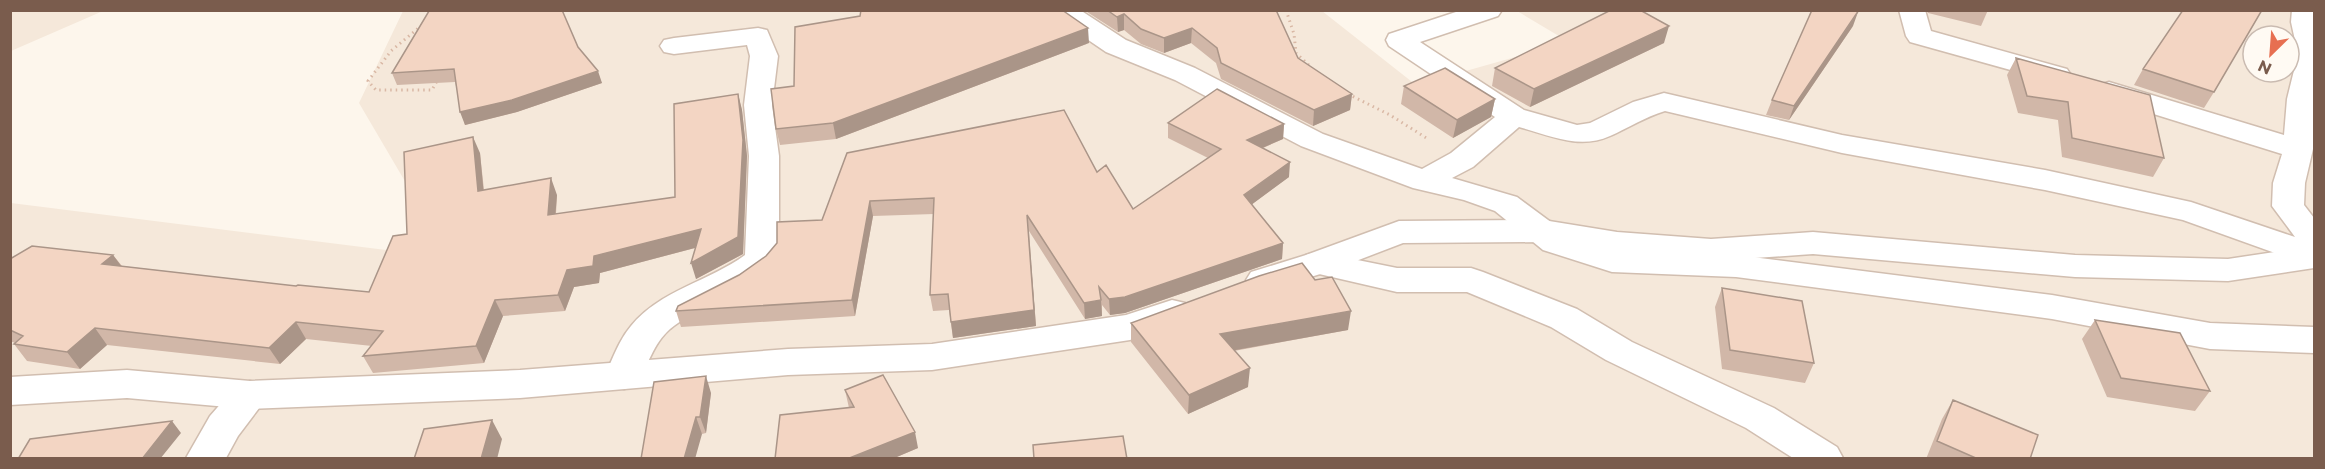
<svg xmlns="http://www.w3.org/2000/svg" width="2325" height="469" font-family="Montserrat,sans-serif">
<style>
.residential{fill:#f5e8da;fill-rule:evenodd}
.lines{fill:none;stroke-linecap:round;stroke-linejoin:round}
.minor-casing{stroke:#d1beb0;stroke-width:3}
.tertiary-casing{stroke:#d1beb0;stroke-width:3}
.path{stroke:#d9b8a5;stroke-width:3;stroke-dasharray:1.5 4;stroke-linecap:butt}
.minor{fill:#fff;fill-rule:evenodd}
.tertiary{fill:#fff;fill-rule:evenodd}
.wall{fill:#d1b7a8}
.shaded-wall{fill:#aa9588}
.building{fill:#f3d5c3;stroke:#aa9588;stroke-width:1.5}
</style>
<rect width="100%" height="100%" fill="#fdf6ec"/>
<!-- residential -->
<path class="residential" d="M11 10H103V11L11 51Z
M403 11H1322L1416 85 1569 42 1517 11H2314V458H11V203L450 258 359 103ZM2253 36H2289V72H2253Z"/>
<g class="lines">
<!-- minor casing -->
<g class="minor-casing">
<path id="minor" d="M1049 10H1080L1126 40 1195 68 1323 134 1422 169 1451 153 1495 117 1389 46 1386 40 1389 34 1462 10H1502L1498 16 1420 42 1524 110 1577 125 1590 123 1633 102 1664 93 1842 135 2045 170 2191 202 2295 237 2272 206 2273 183 2282 154 2099 97 2095 91 2099 85 2109 82 2284 135 2287 99 2298 54 2291 22 2292 10H2314L2313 149 2305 183 2304 205 2314 218V267L2183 220 2045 190 1842 153 1665 111C1645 117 1628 128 1610 136 1579 150 1549 135 1519 127L1473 167 1452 178 1517 197 1567 234 1614 250 1736 255 2052 295 2210 323 2314 327V353L2210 349 2052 319 1736 277 1612 272 1543 250 1495 211 1464 200 1413 188 1301 146 1175 80 1106 52 1053 16Z
M1899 10H1925L1931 31 2067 69 2071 75 2067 81 2057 83 1910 42 1906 36Z
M758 28 767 30 778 56 772 105 779 156V259C757 293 701 303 670 329 653 344 648 365 637 385L624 389 611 385 605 375C613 358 619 340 631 326 660 290 710 281 745 255L749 156 744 105 750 56 747 45 674 54 664 52 660 46 664 40 674 38Z
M1318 252 1397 268H1471L1483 272 1577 309 1632 342 1774 408 1837 447 1843 458H1793L1746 428 1606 360 1551 327 1467 292H1397L1306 271 1301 263 1306 255Z
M250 381 263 385 269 395 238 436 226 458H186L210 416 237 385Z"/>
</g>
<!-- tertiary casing -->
<g class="tertiary-casing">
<path id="tertiary" d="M1543 220 1617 232 1711 239 1813 232 2075 255 2228 259 2314 246V268L2228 281 2075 277 1813 254 1711 261 1617 254 1543 242 1403 243 1330 271 1275 288 1263 292 1251 288 1246 280 1251 272 1306 255 1399 221Z
M1172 300 1185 303 1190 312 1185 321 1130 340 932 370 788 375 520 398 250 409 127 398 10 405V377L127 370 250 381 520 370 788 349 932 344 1126 315Z"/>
</g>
<!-- path -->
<path class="path" d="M1286 10 1294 34 1296 53 1311 67
M422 25 391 51 368 81 376 90H432L438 79
M1348 94 1390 115 1428 139"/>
<!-- minor -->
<use href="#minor" class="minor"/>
<!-- tertiary -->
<use href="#tertiary" class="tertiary"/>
</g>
<!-- wall -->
<path class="wall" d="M1084 10H1276L1298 58 1352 94 1350 110 1313 126 1221 79 1216 63 1191 43 1164 53 1141 44 1124 30 1118 32Z
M1927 10H1988L1981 26 1928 13Z
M1853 26 1789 120 1766 115 1772 100Z
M1089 43 836 139 780 145 776 129Z
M1664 43 1530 107 1492 86 1495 68Z
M578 47 602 83 517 112 465 125 455 82 397 85 392 73Z
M2016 58 2164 158 2153 177 2062 157 2058 120 2018 113 2007 75Z
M2143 69 2214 92 2204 108 2134 85Z
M1404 86 1495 99 1491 117 1453 138 1401 104Z
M738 94 742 110 747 156 743 254 696 279 695 248 600 273 599 283 574 287 565 311 503 316 484 363 373 373 363 356 372 346 306 339 280 364 107 345 80 369 27 361 14 344 15 343 10 341V259L113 255 122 266 296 286 369 292 407 234 480 153 484 190 557 195 556 214 675 197Z
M1168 123 1284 124 1283 139 1263 148 1289 177 1252 204 1283 243 1282 259 1125 313 1110 315 1102 305V316L1085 319 1029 231 1036 326 953 338 949 310 933 311 930 295 934 214 873 216 855 316 681 327 676 311 739 275 822 220 847 153 1097 172 1133 209 1208 158 1168 138Z
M1722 288 1814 363 1805 383 1722 369 1715 307Z
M2095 320 2210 391 2195 411 2107 397 2082 339Z
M1131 323 1348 330 1234 351 1248 387 1188 414 1131 342Z
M654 382 711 393 706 433 702 434Z
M845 390 918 448 892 459H775L849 408Z
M1953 400 2030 459H1926L1942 419Z"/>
<!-- shaded-wall -->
<path class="shaded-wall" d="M1858 12 1853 26 1789 120 1794 106Z
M1124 14V30L1118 32 1117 17Z
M1669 26 1664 43 1530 107 1534 89Z
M1088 28 1089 43 836 139 833 123Z
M1192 28 1191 43 1164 53V38Z
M598 71 602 83 517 112 465 125 460 112Z
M738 94 742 110 747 156 743 254 696 279 691 263 738 237Z
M1352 94 1350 110 1313 126 1314 110Z
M1495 99 1491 117 1453 138 1457 120Z
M1284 124 1283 139 1246 155 1247 140Z
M473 137 480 153 485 207 478 191Z
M1290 162 1289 177 1243 211 1244 195Z
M551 178 557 195 554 231 548 215Z
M870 201 873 216 855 316 852 300Z
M1027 215 1036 326 953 338 951 322Z
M701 229 706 245 600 273 599 283 574 287 565 311 558 295 567 270 594 256Z
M1283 243 1282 259 1125 313 1110 315 1109 299Z
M113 255 125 271 102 264Z
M495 300 503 316 484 363 476 346Z
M1101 300 1102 316 1085 319 1084 303Z
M1351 311 1348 330 1219 353 1220 334Z
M296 322 306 339 280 364 269 348Z
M95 328 107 345 80 369 67 352Z
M1250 368 1248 387 1188 414 1189 395Z
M706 376 711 393 706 433 700 417Z
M696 417 702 434 695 459H684Z
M492 420 502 439 497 459H481Z
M172 421 181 433 160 459H142Z
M915 432 918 448 892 459H847Z"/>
<!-- building -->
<path class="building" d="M562 10 578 47 598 71 512 100 460 112 454 69 392 73 429 11Z
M861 10H1062L1088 28 833 123 776 129 771 89 794 86 795 27 860 16Z
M1107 10H1276L1298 58 1352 94 1314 110 1221 63 1217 48 1192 28 1164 38 1141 29 1124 14 1117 17Z
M1611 10H1640L1669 26 1534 89 1495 68Z
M1812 10H1859L1794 106 1772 100Z
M2183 10H2262L2214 92 2143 69Z
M2016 58 2150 95 2164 158 2072 138 2068 102 2027 96Z
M1445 68 1495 99 1457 120 1404 86Z
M1217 89 1284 124 1247 140 1290 162 1244 195 1283 243 1125 297 1109 299 1099 287 1101 300 1084 303 1027 215 1034 310 951 322 948 294 930 295 934 198 870 201 852 300 676 311 678 306 739 275 766 256 777 243V222L822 220 847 153 1064 110 1097 172 1106 165 1133 209 1221 149 1168 123Z
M738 94 743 140 738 237 691 263 701 229 594 256 593 266 567 270 558 295 495 300 476 346 363 356 383 331 296 322 269 348 95 328 67 352 14 344 23 336 10 330V259L32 246 113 255 102 264 296 286 298 285 369 292 393 236 407 234 404 152 473 137 478 191 551 178 548 215 675 197 674 104Z
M1302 263 1315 280 1332 277 1351 311 1220 334 1250 368 1189 395 1131 323 1259 276Z
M1722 288 1802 301 1814 363 1730 350Z
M2095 320 2180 333 2210 391 2121 378Z
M883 375 915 432 847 459H775L780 415 854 407 845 390Z
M706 376 700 417H696L684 459H641L654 382Z
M1953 400 2038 435 2030 459H1978L1937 441Z
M492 420 481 459H414L424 429Z
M172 421 142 459H18L30 439Z
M1123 436 1127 459H1034L1033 445Z"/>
<!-- border -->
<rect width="2325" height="469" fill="none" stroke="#7a5c4d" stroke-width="24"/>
<!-- north arrow -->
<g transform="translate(2271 54) rotate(205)"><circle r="28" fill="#fffaf3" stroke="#cabbb1" stroke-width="1.5"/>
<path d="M0-4.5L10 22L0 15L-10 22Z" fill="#e76f51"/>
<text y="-9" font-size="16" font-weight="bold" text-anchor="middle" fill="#7a5c4d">N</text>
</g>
</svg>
